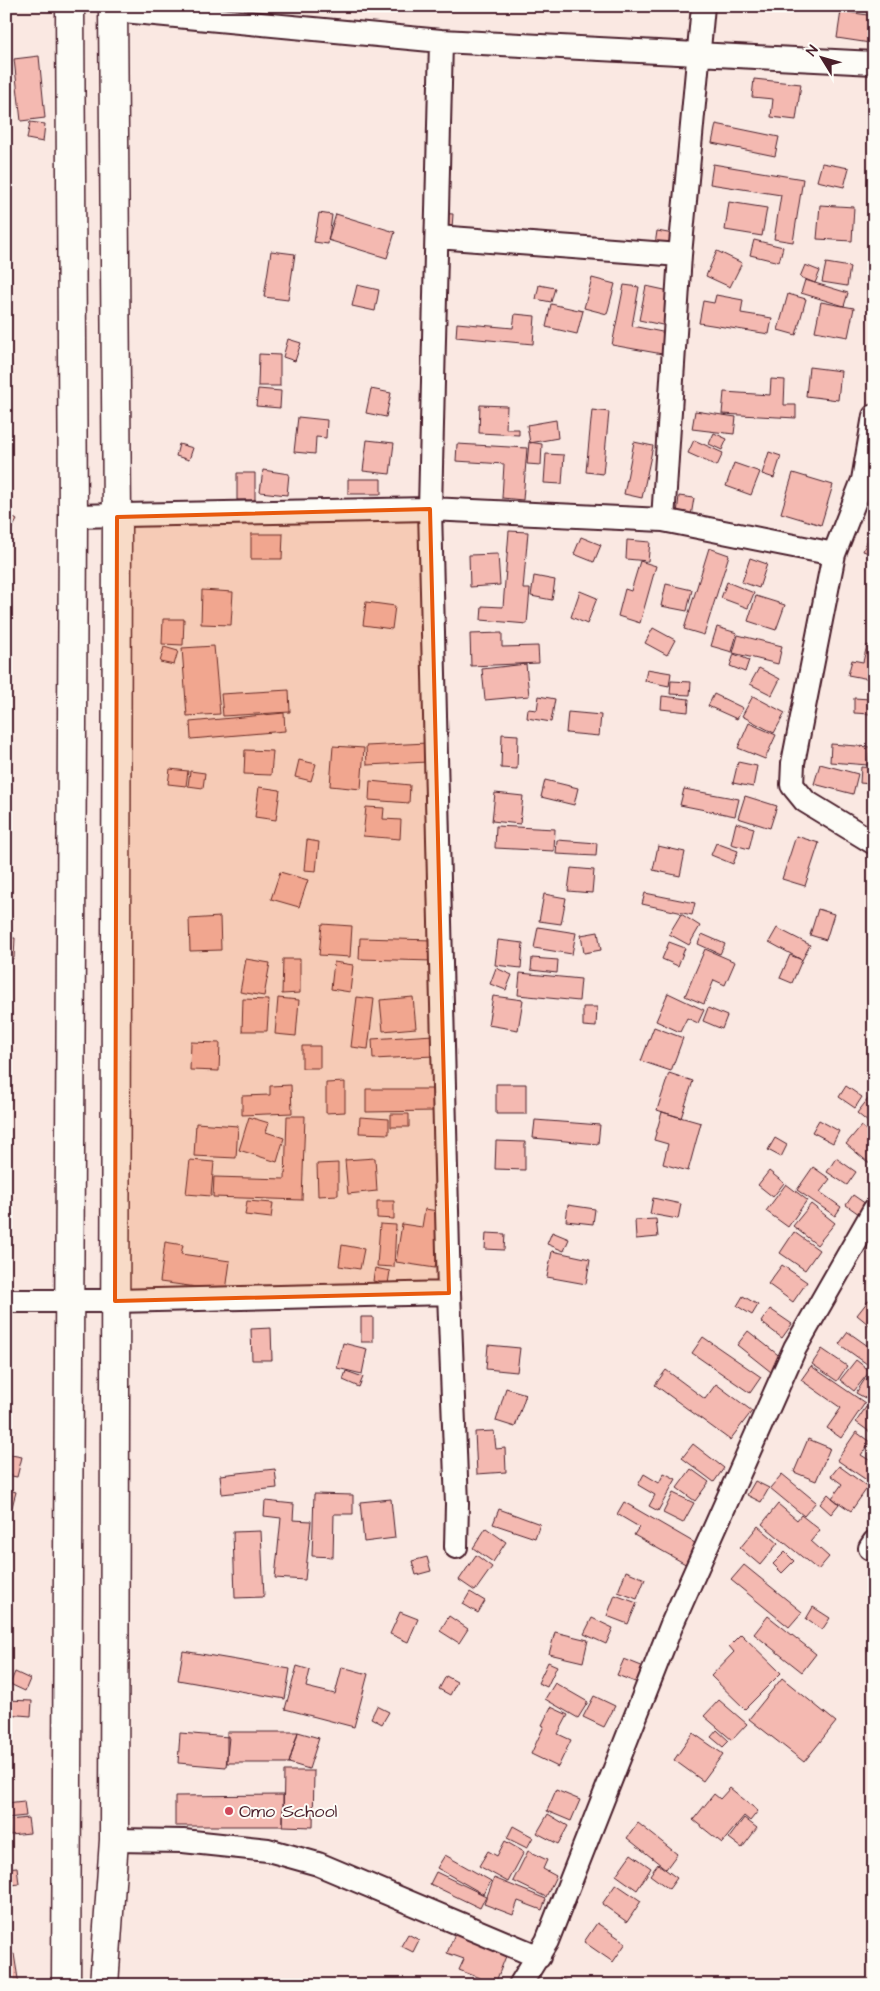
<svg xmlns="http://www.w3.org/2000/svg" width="880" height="1991" font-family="'Architects Daughter',sans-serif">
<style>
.building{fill:#f4b9b1;stroke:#4a1f2b}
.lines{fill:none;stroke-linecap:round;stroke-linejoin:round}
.minor-casing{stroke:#4a1f2b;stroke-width:26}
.highway-casing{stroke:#4a1f2b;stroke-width:31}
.minor{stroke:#fdfcf7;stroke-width:22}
.highway{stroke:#fdfcf7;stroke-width:28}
.marked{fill:#e8590c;fill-opacity:0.2;stroke:#e8590c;stroke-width:4;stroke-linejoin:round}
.poi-dot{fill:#d1495b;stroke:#fdfcf7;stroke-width:2}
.labels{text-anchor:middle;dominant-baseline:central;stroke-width:4;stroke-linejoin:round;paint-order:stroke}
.poi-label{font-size:18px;fill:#4a1f2b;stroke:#fdfcf7;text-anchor:start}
</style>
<rect width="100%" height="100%" fill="#fae8e2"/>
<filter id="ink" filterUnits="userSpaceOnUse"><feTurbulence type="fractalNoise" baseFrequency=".02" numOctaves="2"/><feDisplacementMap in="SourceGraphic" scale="10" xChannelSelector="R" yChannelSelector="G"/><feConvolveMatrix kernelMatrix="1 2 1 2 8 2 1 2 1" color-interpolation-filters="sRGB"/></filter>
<g filter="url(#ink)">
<!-- building -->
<path class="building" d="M841 11 874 16 870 43 837 38Z
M39 56 45 118 21 121 14 59Z
M754 79 801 84 796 120 771 117 773 99 752 97Z
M30 122 45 124 43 142 27 139Z
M716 124 779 137 775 156 712 143Z
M822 163 849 168 844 187 817 181Z
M713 164 803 179 793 242 774 239 781 195 710 184Z
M729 202 767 208 762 236 725 230Z
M820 205 854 207 852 241 817 239Z
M319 213 332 215 328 244 314 242Z
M436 213 453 214 452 228 435 227Z
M336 214 395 232 387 258 328 240Z
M657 231 679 235 677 248 655 245Z
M754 240 783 247 779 262 750 255Z
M271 251 295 254 288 300 264 297Z
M717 251 742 263 730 287 706 276Z
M826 263 850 267 847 286 822 282Z
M805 265 820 271 815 283 800 277Z
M592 278 615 284 607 314 584 308Z
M805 280 848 293 844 306 801 293Z
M357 285 379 290 375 311 352 306Z
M539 285 555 288 551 302 536 299Z
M624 285 639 287 632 326 672 334 668 355 612 345Z
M646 286 674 292 667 326 639 320Z
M788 294 806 299 796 335 778 330Z
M716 295 743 300 741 313 772 318 769 334 699 323 703 301 714 303Z
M821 302 854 308 848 337 815 331Z
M551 304 583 311 577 334 546 327Z
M515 314 535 316 533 344 456 337 457 323 513 328Z
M288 339 301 343 295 361 283 357Z
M259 354 280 355V386H258Z
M809 367 841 371 838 400 806 396Z
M771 379 785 380 784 405H796V418L722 414 724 392 770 395Z
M258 389 281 391 280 408 256 406Z
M371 389 391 393 386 417 366 413Z
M480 405 507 406 506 429H519V435L479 433Z
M592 410 609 412 603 474 586 472Z
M695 411 736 417 734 434 692 429Z
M298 417 327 420 326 438 316 437 315 454 294 452Z
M556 420 558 438 530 443 527 425Z
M714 433 727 439 722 450 709 444Z
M367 440 394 443 390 474 363 471Z
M694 440 723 453 717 466 688 453Z
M529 442 542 444 541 465 527 464Z
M634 442 653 446 642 498 624 494Z
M179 444 193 448 189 460 176 456Z
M457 444 527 448 523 500 502 498 504 464 456 461Z
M769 452 781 456 774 478 762 474Z
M546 454 564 455 562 484 544 483Z
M734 463 760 472 751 495 726 486Z
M263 470 289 474 287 495 260 492Z
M237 473H255V500H237Z
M793 473 833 485 821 525 781 513Z
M348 479H381V494H348Z
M679 496 694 498 691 516 677 514Z
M6 513 17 520 9 534 6 532Z
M509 531 528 532 523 589H530L527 624 481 620 482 606 503 607Z
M251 534H283L282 559H251Z
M581 537 601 545 594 562 574 554Z
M868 539 874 541V555L863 551Z
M627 540 650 542 648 561 626 559Z
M709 548 729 555 704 635 684 629Z
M498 554 500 585 470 587 469 555Z
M750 558 767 564 759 588 742 582Z
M640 561 656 566 640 623 618 616 625 589 631 591Z
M534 576 555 580 552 600 531 596Z
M727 582 754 593 748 608 721 598Z
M666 584 692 590 687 611 661 606Z
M202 590 233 592 231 625 201 624Z
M580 591 597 598 587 624 571 617Z
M756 596 785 605 776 630 748 621Z
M366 602 395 606 392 629 363 625Z
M163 619H184L183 645 162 644Z
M717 627 737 633 732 652 711 646Z
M653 628 675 640 667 655 645 643Z
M502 633V647L538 646 539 663 471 666 470 634Z
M738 635 782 646 778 664 733 653Z
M867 645 874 647V680L848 675 852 660 863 662Z
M214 646 220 714 187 716 182 648Z
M164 647 178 651 174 665 160 662Z
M734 654 749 660 745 672 730 666Z
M526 664 529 696 485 700 482 669Z
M759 668 780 679 772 695 750 684Z
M647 669 671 673 669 686 645 681Z
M671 681 691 682 690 695 670 694Z
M289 690 290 712 223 716 221 694Z
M714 694 743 708 737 719 708 706Z
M539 696 555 699 551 722 527 718 528 709 537 710Z
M662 696 689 699 688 712 661 709Z
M753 696 785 713 774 733 742 716Z
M854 698 870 699V714L854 713Z
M568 712 601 715 599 736 566 733Z
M284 713 285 731 191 739 190 722Z
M749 723 776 735 765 759 738 748Z
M502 734 518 735 517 769 501 768Z
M427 743 428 762 367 765 366 746Z
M831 744 870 747 868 765 830 762Z
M333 746 364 748 361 789 330 786Z
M245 750 273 751 271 775 244 774Z
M299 760 316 764 311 781 295 777Z
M738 762 757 766 753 787 733 783Z
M820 764 858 774 853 794 814 784Z
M861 767 874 768V797H869L870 784 860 783Z
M170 769 188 771 186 786 168 784Z
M190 771 205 773 203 788 188 786Z
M545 780 578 788 574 805 541 797Z
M370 781 410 785 409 803 369 800Z
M259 787 280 790 276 820 255 817Z
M684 789 739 799 735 816 680 805Z
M495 793 523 796 520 824 492 821Z
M745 796 777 806 770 828 738 818Z
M366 807 384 808 383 819 401 820 400 839 363 836Z
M736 823 754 828 749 849 731 844Z
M496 826 555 829 554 851 495 848Z
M796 836 819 843 805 886 782 879Z
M307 840 319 842 316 871 304 870Z
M557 840 597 843 596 856 556 854Z
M716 843 738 851 733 864 711 855Z
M658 846 685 852 680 876 653 870Z
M571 868 594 870 592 893 568 891Z
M280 872 308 880 299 907 271 899Z
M645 893 695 903 692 915 642 904Z
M544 894 566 898 561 924 539 921Z
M818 909 834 914 826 940 810 935Z
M681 914 700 926 689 945 669 934Z
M220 917 221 950 190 951 189 919Z
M322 924 352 926 350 957 319 955Z
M538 927 576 933 572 954 534 948Z
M777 928 810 945 802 960 769 942Z
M598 932 601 950 584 953 581 935Z
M702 934 725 944 720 954 698 944Z
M6 938H15L14 958 6 957Z
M360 938 433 940V961L359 959Z
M498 940 523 943 521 968 495 965Z
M669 942 685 948 678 966 662 959Z
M705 949 735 962 725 985 714 980 704 1004 685 996Z
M790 955 802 960 792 983 780 978Z
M532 958 558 960 557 973 531 970Z
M246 959 270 963 264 996 240 992Z
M283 959H300V993L282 994Z
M334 962 353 965 350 992 331 989Z
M496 968 512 975 506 990 490 984Z
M520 973 581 979 579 1001 518 995Z
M668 993 704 1010 698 1023 687 1018 680 1032 656 1021Z
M493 996 523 1000 518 1030 488 1025Z
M357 997 374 999 368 1049 351 1047Z
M413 997 416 1028 383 1031 380 1000Z
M278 998 299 1000 296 1036 275 1034Z
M243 999 269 1000 267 1031H242Z
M583 1007H597L596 1027 583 1026Z
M708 1008 727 1016 722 1029 703 1021Z
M654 1027 683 1038 671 1071 641 1061Z
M433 1035 434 1056 373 1059 372 1039Z
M191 1042 220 1043 219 1071 190 1070Z
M302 1046H320V1068H302Z
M669 1073 693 1081 681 1118 657 1110Z
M345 1082V1112L326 1113V1083Z
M496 1084H526V1114H496Z
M291 1085 292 1113 242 1115V1096L270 1095V1086Z
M846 1086 862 1097 855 1108 839 1097Z
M366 1089H436V1111L366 1112Z
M872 1094 874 1095V1127L857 1113Z
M662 1112 701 1123 688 1171 663 1164 668 1144 654 1140Z
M391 1114H409V1127H391Z
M287 1116H305L302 1200 213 1197 214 1177 285 1179Z
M249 1117 269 1123 266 1132 284 1138 277 1162 239 1150Z
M360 1117 389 1119V1134L359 1133Z
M535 1120 600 1125 598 1144 533 1138Z
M819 1120 839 1131 833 1143 812 1132Z
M196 1123 238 1126 236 1158 194 1156Z
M861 1126 874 1136V1157L869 1163 846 1144Z
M775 1138 787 1145 781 1157 768 1150Z
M496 1141 525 1142V1170L495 1169Z
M375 1158 377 1191 348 1194 345 1160Z
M836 1158 856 1172 847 1185 827 1172Z
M190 1160 214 1162 211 1196 186 1194Z
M338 1163V1195L318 1196 317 1164Z
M813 1167 830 1179 820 1192 841 1207 835 1216 797 1190Z
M769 1171 784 1183 773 1197 758 1185Z
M786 1184 807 1200 788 1227 766 1211Z
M853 1195 866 1204 859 1214 846 1205Z
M653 1198 681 1204 678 1219 650 1214Z
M247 1201 273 1203 271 1218 245 1215Z
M377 1201H394V1219L377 1218Z
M811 1204 835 1223 817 1245 793 1226Z
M568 1205 595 1209 593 1224 566 1221Z
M425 1209 444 1212 435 1268 396 1262 402 1224 422 1227Z
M656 1219 658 1237 636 1239 635 1220Z
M380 1224 396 1225 394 1267 377 1266Z
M552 1232 569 1239 564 1251 547 1244Z
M794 1232 819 1250 805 1270 780 1253Z
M486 1233 505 1234 504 1250 485 1249Z
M165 1242 183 1245 181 1254 230 1261 226 1291 160 1282Z
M342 1245 364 1249 360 1269 339 1266Z
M552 1251 590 1259 586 1284 547 1277Z
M782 1265 807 1282 793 1302 768 1284Z
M375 1268 390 1271 388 1284 373 1281Z
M743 1296 758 1305 752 1315 737 1306Z
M872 1296 874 1298V1329L857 1315Z
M770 1309 792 1324 782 1338 761 1322Z
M361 1317H373V1342H361Z
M271 1328 272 1360H252L251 1329Z
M748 1331 782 1358 771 1372 737 1345Z
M848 1332 868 1346 874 1337V1369L839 1344Z
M703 1337 761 1377 750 1393 692 1353Z
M343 1343 367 1349 362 1374 337 1368Z
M488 1345 520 1348 517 1372 486 1369Z
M822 1349 847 1366 837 1381 812 1364Z
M856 1360 870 1371 854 1391 840 1380Z
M811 1366 865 1403 841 1438 827 1428 841 1408 801 1380Z
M666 1370 705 1399 716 1384 752 1411 730 1440 655 1385Z
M346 1371 363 1377 359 1387 343 1380Z
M865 1379 874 1384V1387L867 1399 856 1393Z
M506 1388 526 1394 515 1427 496 1421Z
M866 1407 874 1413V1435L856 1422Z
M494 1431 496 1449 505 1448 506 1472 477 1474 475 1432Z
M856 1432 870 1442 861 1455 874 1463V1472L868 1481 837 1460Z
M808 1439 830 1448 816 1481 794 1472Z
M693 1444 724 1468 714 1482 682 1458Z
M6 1454 22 1457 17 1477 6 1475Z
M839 1466 868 1487 851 1511 832 1498 842 1484 831 1476Z
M275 1469 277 1488 222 1494 220 1475Z
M691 1469 709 1482 695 1501 677 1488Z
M664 1473 676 1479 658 1511 649 1506 655 1495 638 1485 644 1474 659 1483Z
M782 1474 816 1502 804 1516 770 1488Z
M755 1481 769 1488 761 1502 747 1495Z
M6 1489 16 1492 12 1507 6 1505Z
M673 1493 694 1503 683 1523 663 1513Z
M314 1494 353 1495V1514H334L333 1557 312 1556Z
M828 1494 839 1504 831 1514 820 1504Z
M391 1499 395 1538 364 1542 360 1502Z
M265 1501 294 1504 293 1520 311 1521 305 1580 275 1578 281 1518 264 1516Z
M624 1502 700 1546 689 1566 634 1535 639 1527 617 1514Z
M778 1504 797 1520 801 1515 820 1530 811 1541 829 1557 818 1570 762 1524Z
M499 1509 540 1524 535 1538 493 1524Z
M758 1526 778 1543 760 1565 740 1548Z
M486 1528 506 1542 493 1562 473 1548Z
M261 1531 264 1597 235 1598 233 1532Z
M785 1552 794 1561 782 1573 773 1564Z
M476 1555 492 1567 475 1591 459 1580Z
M427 1557 431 1571 416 1575 412 1561Z
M744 1565 802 1612 789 1627 731 1580Z
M626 1571 645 1579 637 1599 618 1592Z
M470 1592 485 1601 478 1613 463 1604Z
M615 1595 637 1603 628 1624 607 1616Z
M813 1607 830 1618 822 1630 806 1619Z
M400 1612 418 1619 408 1642 390 1634Z
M449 1616 468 1629 459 1643 440 1631Z
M768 1616 816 1654 802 1672 754 1634Z
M592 1618 613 1628 606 1644 584 1634Z
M555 1632 588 1640 583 1662 549 1654Z
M741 1634 781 1673 745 1709 711 1676 734 1652 729 1646Z
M183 1651 290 1669 285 1699 178 1680Z
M624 1659 649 1669 643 1685 617 1675Z
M548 1662 557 1666 547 1687 538 1683Z
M297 1666 310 1670 306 1687 335 1694 342 1667 368 1674 354 1727 285 1709Z
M15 1672 30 1679 25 1691 10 1684Z
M446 1676 457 1682 450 1695 439 1689Z
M782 1678 836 1722 804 1762 749 1719Z
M555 1683 588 1702 578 1718 545 1699Z
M594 1696 615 1706 604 1727 583 1717Z
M6 1700 32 1701 31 1716 6 1714Z
M719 1700 747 1724 732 1740 704 1716Z
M377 1706 389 1712 382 1724 371 1718Z
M551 1707 568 1715 558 1734 571 1740 558 1767 531 1754 544 1726 542 1725Z
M717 1730 729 1741 723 1747 711 1737Z
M227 1732H298L289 1763H227Z
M298 1732 319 1738 309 1769 289 1763Z
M180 1733 229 1737 226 1767 178 1763Z
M693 1733 723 1754 703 1781 674 1760Z
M284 1771H314L313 1827 283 1826Z
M730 1788 758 1811 750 1821 744 1816 722 1843 693 1820 714 1794 720 1799Z
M556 1790 580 1800 571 1821 547 1811Z
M283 1795V1826H175V1796Z
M24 1801 26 1816 6 1818V1803Z
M548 1814 568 1826 558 1844 537 1833Z
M28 1818 30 1833 10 1835 9 1820Z
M744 1818 757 1828 742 1848 729 1838Z
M638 1823 677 1854 666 1869 627 1838Z
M513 1826 533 1837 527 1848 507 1838Z
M505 1841 524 1852 508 1882 479 1866 488 1851 497 1856Z
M528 1851 547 1860 543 1869 556 1876 546 1897 513 1881Z
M631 1854 651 1868 637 1890 616 1875Z
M445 1855 491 1881 483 1894 437 1868Z
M658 1864 677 1878 669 1889 650 1875Z
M17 1867 19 1884 6 1886V1868Z
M436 1872 486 1896 480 1908 430 1884Z
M494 1878 546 1899 542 1910 518 1901 513 1915 484 1904Z
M616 1884 641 1901 627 1922 602 1904Z
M597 1923 626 1943 613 1962 584 1942Z
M456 1931 508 1951 495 1984 459 1970 464 1959 447 1953Z
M408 1934 419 1940 413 1952 401 1946Z
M14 1954 19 1985H6V1955Z
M560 1977 573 1985H556Z"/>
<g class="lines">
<!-- minor casing -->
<g class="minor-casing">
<path id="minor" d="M113 10 441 41 874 63
M441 41 430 509 449 1293 457 1504 456 1547
M437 237 680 255
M874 416 863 480 834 554 793 763 792 785 805 801 874 843
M73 516 430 509 663 520 834 554
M663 520 680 255 703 6
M6 1301H115L449 1293
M870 1548 874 1542
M114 1840 183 1841 268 1850 318 1864 539 1957
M520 1985 547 1941 672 1624 795 1348 874 1210"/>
</g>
<!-- highway casing -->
<g class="highway-casing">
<path id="highway" d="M66 1985 73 516 70 6
M104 1985 114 1840 117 517 113 6"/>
</g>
<!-- minor -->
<use href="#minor" class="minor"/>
<!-- highway -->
<use href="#highway" class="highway"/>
</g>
</g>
<!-- marked area -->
<path class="marked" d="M430 509 449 1293 115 1301 117 517Z"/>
<!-- markers -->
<circle class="poi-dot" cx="229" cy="1811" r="5"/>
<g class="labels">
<!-- poi labels -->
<g class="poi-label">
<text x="239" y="1811">Omo School</text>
</g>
</g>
<!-- margin -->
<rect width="880" height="1991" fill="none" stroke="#fdfcf7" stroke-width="25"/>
<rect x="12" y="12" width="855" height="1966" fill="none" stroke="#4a1f2b" stroke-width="2" filter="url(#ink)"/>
<!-- north arrow -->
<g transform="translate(822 58) rotate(307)" stroke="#fdfcf7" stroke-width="4" paint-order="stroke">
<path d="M0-4L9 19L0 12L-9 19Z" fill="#4a1f2b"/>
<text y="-8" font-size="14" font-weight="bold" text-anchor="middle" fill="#4a1f2b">N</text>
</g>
</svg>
